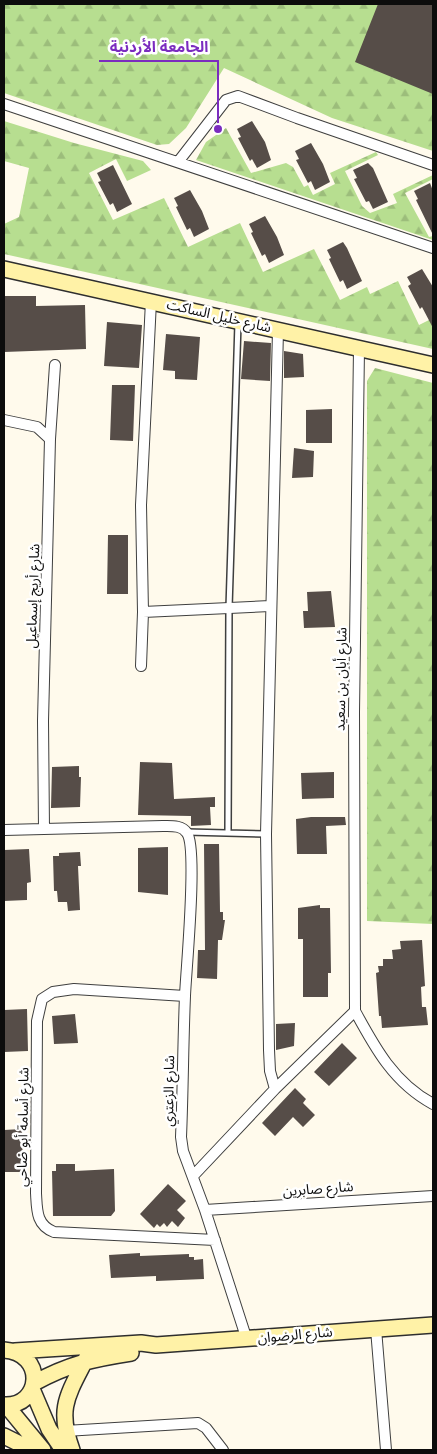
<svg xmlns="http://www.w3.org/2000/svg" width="437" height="1454" font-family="Georgia,'Noto Sans Arabic',serif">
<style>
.forest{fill:url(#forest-firs)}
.building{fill:#564d48}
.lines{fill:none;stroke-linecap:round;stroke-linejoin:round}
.lane-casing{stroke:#3f3f3f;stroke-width:8}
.street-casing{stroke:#3f3f3f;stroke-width:12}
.secondary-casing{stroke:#2e2e2e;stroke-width:18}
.lane{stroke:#fff;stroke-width:5}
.street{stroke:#fff;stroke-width:10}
.secondary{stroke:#fff2a7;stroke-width:15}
.labels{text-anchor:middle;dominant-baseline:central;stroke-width:5;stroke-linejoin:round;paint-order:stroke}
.street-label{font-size:14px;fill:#0c0c0c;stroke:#fff}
.leader{fill:none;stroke:#7b2cbf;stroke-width:2}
.callout-dot{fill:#7b2cbf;stroke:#fff;stroke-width:2}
.callout-label{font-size:15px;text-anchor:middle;font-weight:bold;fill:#7b2cbf;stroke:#fff;stroke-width:5;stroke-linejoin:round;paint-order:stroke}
</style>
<defs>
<pattern id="forest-firs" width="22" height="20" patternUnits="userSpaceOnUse" patternTransform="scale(1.25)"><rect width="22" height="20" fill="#b7de90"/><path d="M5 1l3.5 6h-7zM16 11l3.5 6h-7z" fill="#9cbd7b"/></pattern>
</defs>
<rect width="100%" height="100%" fill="#fffaec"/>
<!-- forest -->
<path class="forest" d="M4 4H433V151L332 118 224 68 186 128 169 144 157 145 4 93Z
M4 121 74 143 143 161 151 170 127 181 116 159 89 173 113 220 164 198 188 247 240 223 263 272 314 249 340 300 367 287 370 294 398 281 419 325 433 318V349L4 254V224L19 217 29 168 4 161Z
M226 128 251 173 286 163 293 167 304 187 308 185 313 195 335 184 330 173 376 152 378 155 345 171 362 206 370 213 397 203 393 194 433 175V179L405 193 429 237 433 236V240L196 160 206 142Z
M375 368 433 383V924L367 921V381Z"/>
<!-- building -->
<path class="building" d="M378 4H433V94L355 62Z
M252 121 265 142 271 160 257 168 252 159 250 161 238 138 241 137 237 129Z
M311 143 323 164 330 182 315 190 311 181 308 183 296 160 299 159 295 151Z
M368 163 373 168 388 202 373 209 369 201 366 202 354 179 357 178 353 170Z
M113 165 132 204 117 212 113 203 110 205 98 182 101 181 97 173Z
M430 183 433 191V235L416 200 418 199 414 191Z
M190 190 202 211 209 229 194 237 190 228 187 230 176 207 178 206 174 198Z
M265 216 277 237 284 255 269 263 265 254 262 256 251 233 253 232 249 224Z
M343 242 347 248 362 281 347 289 343 280 340 282 329 259 331 258 327 250Z
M422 269 433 287V328L422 307 420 309 408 286 411 284 407 277Z
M4 296H36V306L85 305 86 349 4 352Z
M107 322 142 325 139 368 104 366Z
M166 334 200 337 197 380 175 379V371L163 370Z
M244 341 271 343 270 381 241 379Z
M284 351 303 354 304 377 284 378Z
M112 385H135L133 441 110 440Z
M332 409V443H306V410Z
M294 448 314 451 313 477 292 478Z
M108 535H128V594H107Z
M331 591 335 627 304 628 303 611H308L307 592Z
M140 762 172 763 174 799 215 797V807H210L211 825 191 826V816L138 815Z
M79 766V777H81L80 807 51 808 52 767Z
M334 772V798L302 799 301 773Z
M311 817H345L346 825 326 826 327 854H297L296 819Z
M204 844H219L220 912H223V920H225L222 940H218L217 979 197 978 198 950H205Z
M168 847V895L138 892V848Z
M29 849 31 882 27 883V900L4 901V850Z
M80 852 81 866H78L80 910 68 911 67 902H58L57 891H54L53 856H59V853Z
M320 905V908H330L331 973H328V997H303V939H298V908Z
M422 940 425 986 421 987 422 1007H426L428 1025 382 1028 381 1016H379L376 973 379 972 378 966H383V959H393L392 950 401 949 400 941Z
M27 1009 28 1051 4 1052V1010Z
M75 1014 78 1043 54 1044 52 1016Z
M295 1023 294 1046 276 1050V1024Z
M342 1043 357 1058 329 1086 314 1072Z
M295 1088 306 1099 303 1103 315 1115 303 1127 293 1117 275 1136 262 1123Z
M22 1129 23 1172H4V1130Z
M56 1164H75V1171L114 1169 115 1211 111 1216H53L52 1171H56Z
M168 1184 186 1201 177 1210 185 1218 178 1227 172 1221 167 1227 164 1223 160 1227 157 1224 154 1228 140 1214Z
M140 1253V1256L189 1254V1257H194V1260L203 1259 204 1279 156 1281V1276L111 1278 109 1255Z"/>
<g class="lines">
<!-- lane casing -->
<g class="lane-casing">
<path id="lane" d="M187 832 266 834
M228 832 229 608 238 323"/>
</g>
<!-- street casing -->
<g class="street-casing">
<path id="street" d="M4 104 433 248
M178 162 226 100 238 96 297 118 433 165
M359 349 354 712 355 1011C375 1048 394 1083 433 1104
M4 420 37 427 50 439
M143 612 270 606
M141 666 143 612 141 505 151 301
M44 829 43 721 50 439 55 365
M4 830 163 826C171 826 182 825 187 833 198 849 186 970 185 996 183 1043 183 1090 181 1137L183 1151 205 1210 247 1340
M185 996 74 989 53 992 42 999 37 1021 36 1193C37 1210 36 1225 54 1232L215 1240
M275 1089 270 1071 269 1050 266 834 278 330
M193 1176 275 1089 355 1011
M205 1210 433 1196
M376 1329 386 1450
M65 1431 198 1423 206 1428 223 1450"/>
</g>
<!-- secondary casing -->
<g class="secondary-casing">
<path id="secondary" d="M4 269 433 365
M4 1350C46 1353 42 1407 4 1405
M15 1351 141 1343 156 1345 433 1325
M34 1383C69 1364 92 1359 131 1353
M32 1389 49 1429 63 1450
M6 1405 43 1450
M4 1436 32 1450
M72 1450C57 1409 67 1396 86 1359"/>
</g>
<!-- lane -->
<use href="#lane" class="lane"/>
<!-- street -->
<use href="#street" class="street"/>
<!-- secondary -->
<use href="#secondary" class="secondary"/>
</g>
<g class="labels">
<!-- street labels -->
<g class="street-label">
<text transform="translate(219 316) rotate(13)">شارع خليل الساكت</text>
<text transform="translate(33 596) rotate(-88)">شارع أريج إسماعيل</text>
<text transform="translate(341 679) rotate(-89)">شارع أبان بن سعيد</text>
<text transform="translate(169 1091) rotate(-89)">شارع الزعتري</text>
<text transform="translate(23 1127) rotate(-89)">شارع أسامة أبو ضاحي</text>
<text transform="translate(318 1189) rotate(-4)">شارع صابرين</text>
<text transform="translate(295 1335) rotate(-5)">شارع الرضوان</text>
</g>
</g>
<!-- callouts -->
<path class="leader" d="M218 129L218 61H99"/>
<circle class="callout-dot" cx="218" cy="129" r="5"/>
<g class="callout-label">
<text x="159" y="52">الجامعة الأردنية</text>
</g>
<!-- border -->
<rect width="437" height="1454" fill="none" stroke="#0c0c0c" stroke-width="10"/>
</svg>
